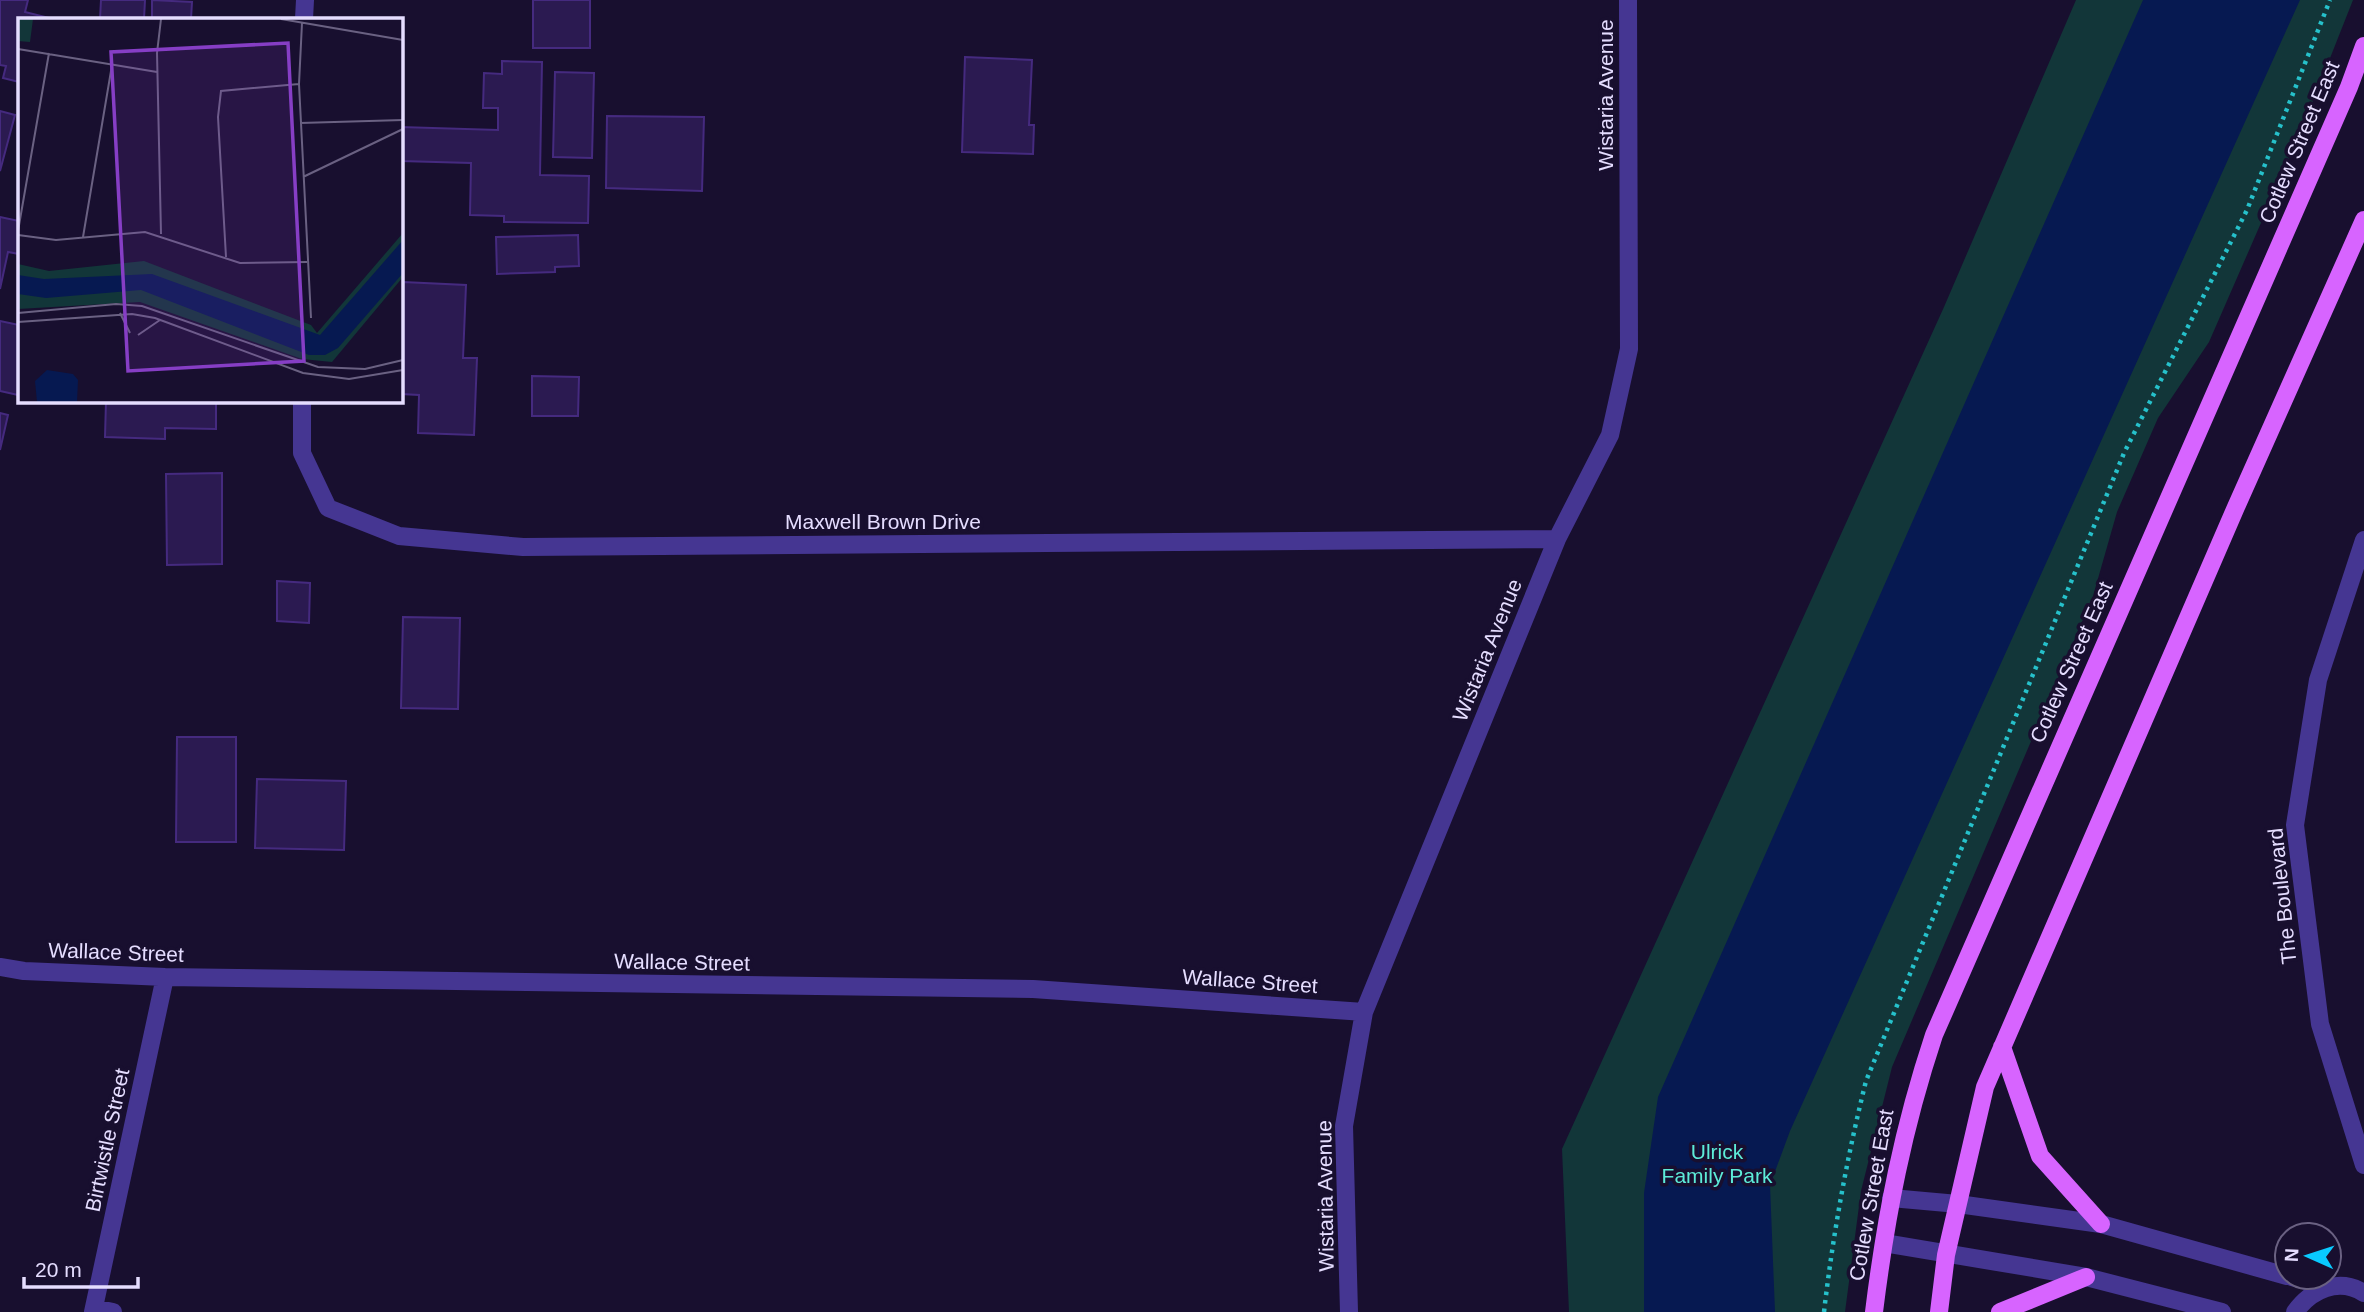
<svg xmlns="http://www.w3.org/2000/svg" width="2364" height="1312" font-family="Arial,sans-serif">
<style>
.green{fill:#123639}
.water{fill:#061951}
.building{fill:#2b1a51;stroke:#452a7f;stroke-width:2}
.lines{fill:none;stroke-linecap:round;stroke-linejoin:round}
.path{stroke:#26c1cb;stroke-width:4.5;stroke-dasharray:3.5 5;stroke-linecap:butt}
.minor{stroke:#453692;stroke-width:18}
.major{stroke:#d764ff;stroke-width:18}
.labels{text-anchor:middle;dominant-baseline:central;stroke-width:7;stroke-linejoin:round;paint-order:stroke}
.street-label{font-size:21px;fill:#e5ddff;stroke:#180f2f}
.park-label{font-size:21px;fill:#5debd8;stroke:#180f2f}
.inset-road{fill:none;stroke:#6a6182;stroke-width:2}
.view{fill:#863ec5;fill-opacity:0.15;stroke:#863ec5;stroke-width:3.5}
.inset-edge{fill:none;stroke:#e5ddff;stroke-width:3.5}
</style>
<rect width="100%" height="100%" fill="#180f2f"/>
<!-- green -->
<path class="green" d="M2076 0H2353L2302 129 2209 342 2158 418 2117 512 2093 596 1892 1067 1861 1191 1845 1312H1569L1562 1149 1944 307Z"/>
<!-- water -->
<path class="water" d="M2143 0H2300L1790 1131 1770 1185 1775 1312H1644V1193L1658 1097Z"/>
<!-- building -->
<path class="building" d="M0 0H28L25 12 53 19H19V82L3 78 6 66 0 65Z
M101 0H145L144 19H100Z
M152 0 192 2 191 19H152Z
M533 0H590V48H533Z
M965 57 1032 60 1029 125H1034L1033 154 962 152Z
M502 61 542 62 540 175 589 176 588 223 504 222V216L470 215 471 163 401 161V127L498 130V108H483L484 73 502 74Z
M555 72 594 73 592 158 553 157Z
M0 111 15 115 0 171Z
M607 116 704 117 702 191 606 188Z
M0 217 19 221V254L8 252 0 289Z
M578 235 579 266 555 267V272L497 274 496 237Z
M403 282 466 285 463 358H477L474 435 418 433 419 395 401 394Z
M0 321 19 325 18 395 0 391Z
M532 376 579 377 578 416H532Z
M106 401H222H216V429L165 428V439L105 437Z
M0 413 8 415 0 450Z
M222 473V564L167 565 166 474Z
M277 581 310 583 309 623 277 621Z
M403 617 460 618 458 709 401 708Z
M177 737H236V842H176Z
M257 779 346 781 344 850 255 848Z"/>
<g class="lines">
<!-- path -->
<path class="path" d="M1824 1312C1833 1234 1847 1157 1866 1081L2124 453 2247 210 2330 0"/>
<!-- minor -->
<path class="minor" d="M304 19 305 0
M302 401V453L328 508 399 536 523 547 1557 539
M2364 540 2318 680 2295 825 2320 1024 2364 1165
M0 967 24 971 165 977 1033 989 1364 1012
M1891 1198 1958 1204 2101 1224 2287 1276
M1884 1243 2086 1277 2222 1312
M2292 1277 2328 1287
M94 1308 113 1312
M93 1312 165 977
M1349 1312 1344 1126 1364 1012 1557 539 1610 435 1629 349 1628 0
M2295 1312C2311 1290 2338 1277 2364 1293"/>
<!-- major -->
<path class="major" d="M2002 1047 2040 1156 2101 1224
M1874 1312C1886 1215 1903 1128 1934 1035L2349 87 2364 46
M1939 1312 1946 1255 1985 1087 2236 507 2364 220
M2000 1312 2086 1277"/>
</g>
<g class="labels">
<!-- street labels -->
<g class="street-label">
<text transform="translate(1605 95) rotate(-90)">Wistaria Avenue</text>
<text transform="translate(2299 142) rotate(-67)">Cotlew Street East</text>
<text x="883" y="521">Maxwell Brown Drive</text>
<text transform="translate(1487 650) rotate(-68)">Wistaria Avenue</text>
<text transform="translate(2071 662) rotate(-66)">Cotlew Street East</text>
<text transform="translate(2282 896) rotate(-96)">The Boulevard</text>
<text transform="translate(116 952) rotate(2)">Wallace Street</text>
<text transform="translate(682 962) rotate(1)">Wallace Street</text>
<text transform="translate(1250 981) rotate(4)">Wallace Street</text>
<text transform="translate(107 1140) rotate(-78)">Birtwistle Street</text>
<text transform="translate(1871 1195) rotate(-80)">Cotlew Street East</text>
<text transform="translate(1325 1196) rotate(-91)">Wistaria Avenue</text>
</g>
<!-- park labels -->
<g class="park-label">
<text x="1717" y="1151">Ulrick<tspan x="1717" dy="24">Family Park</tspan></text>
</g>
</g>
<!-- overview -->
<g transform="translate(18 18)">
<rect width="385" height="385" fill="#180f2f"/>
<path d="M0 1H15L12 24 0 23ZM385 215V259L314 344 284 341 122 284 0 291V246L31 253 126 243 293 307 299 315Z" fill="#123639"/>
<path d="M385 222V255L320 330 307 337H291L123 272 28 280 0 276V257L26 261 134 256 302 317ZM29 352 55 356 60 362 59 384H19L17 363Z" fill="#061951"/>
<path class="inset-road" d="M263 1 385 22M284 5 281 66 293 300M0 31 139 54M282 105 385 102M285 159 385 111M0 213 31 35M143 216 139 35 143 1M0 217 38 222 127 214 222 245 289 244M65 219 94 47M208 239 200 99 203 73 281 66M0 295 98 286 124 288 300 349 347 351 385 342M102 295 112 315M0 304 114 296 137 300 285 355 331 361 385 352M120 317 142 302"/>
<path class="view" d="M270 25 286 343 110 353 93 34Z"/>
<rect width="385" height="385" class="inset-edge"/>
</g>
<!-- north arrow -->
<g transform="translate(2308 1256) rotate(273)"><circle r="33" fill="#180f2f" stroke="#6a6182" stroke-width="2"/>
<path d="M0-5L12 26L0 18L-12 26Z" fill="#09caff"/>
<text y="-10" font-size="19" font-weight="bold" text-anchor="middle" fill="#e5ddff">N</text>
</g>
<!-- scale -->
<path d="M24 1277v10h114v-10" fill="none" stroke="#e5ddff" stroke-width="3.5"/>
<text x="35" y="1277" font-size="21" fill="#e5ddff" stroke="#180f2f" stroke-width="5" paint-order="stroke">20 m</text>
</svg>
